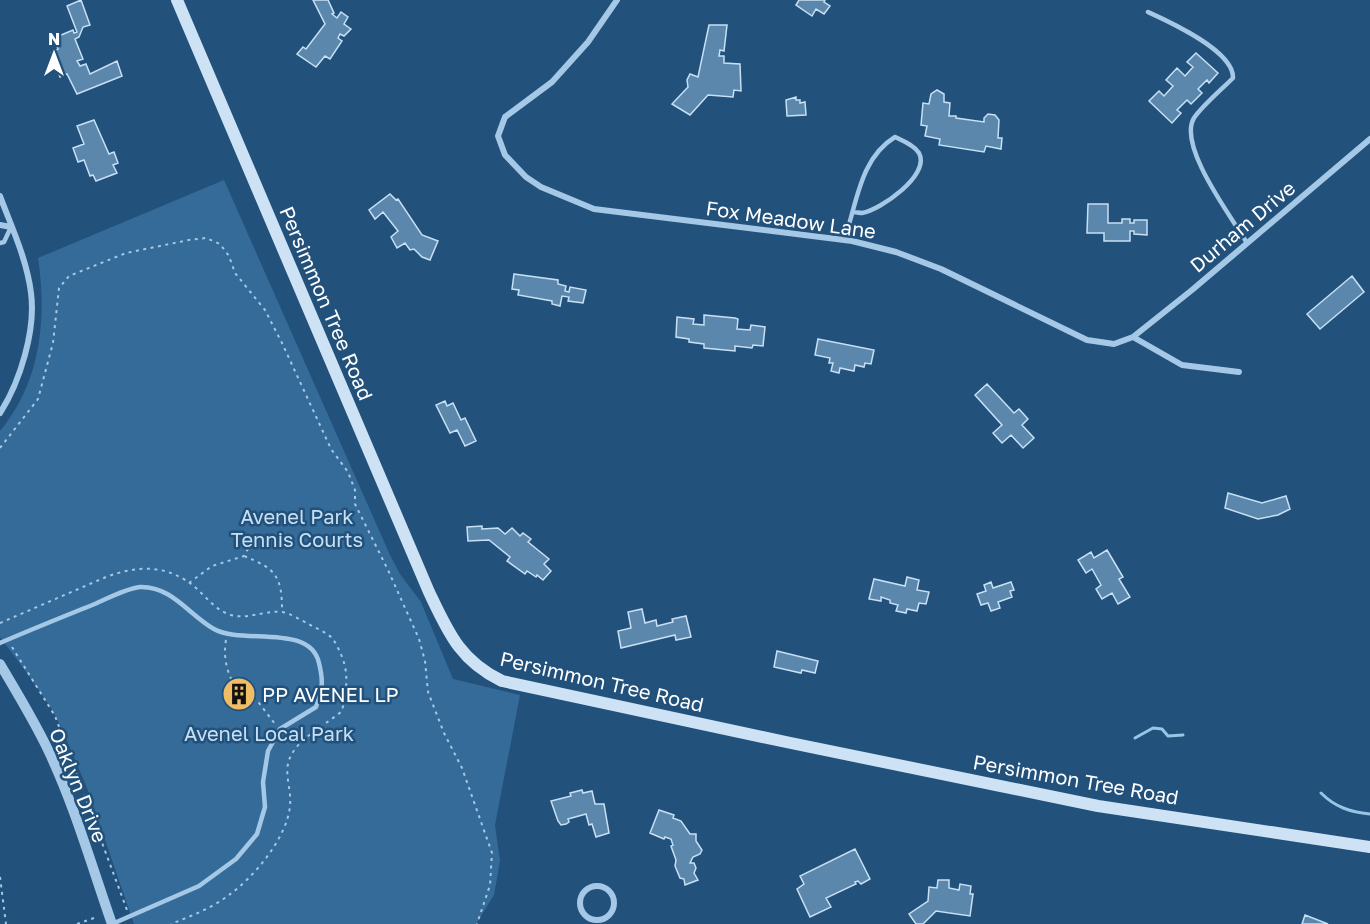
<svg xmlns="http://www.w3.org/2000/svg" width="1370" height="924" font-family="'Golos Text',sans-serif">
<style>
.green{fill:#356b99}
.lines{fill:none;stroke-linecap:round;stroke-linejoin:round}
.stream{stroke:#98c4e6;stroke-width:3}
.building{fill:#5b87ad;stroke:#c7e0f4;stroke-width:1.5}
.path{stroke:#a4c8e5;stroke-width:2;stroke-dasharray:3 4.5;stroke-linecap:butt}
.service{stroke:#a4c8e5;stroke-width:4.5}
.minor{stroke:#a4c8e5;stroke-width:6}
.tertiary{stroke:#a4c8e5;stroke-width:10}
.secondary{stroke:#cee2f5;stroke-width:12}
.labels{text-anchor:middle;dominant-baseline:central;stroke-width:5;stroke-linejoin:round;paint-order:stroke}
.street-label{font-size:20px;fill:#fff;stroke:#22517b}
.park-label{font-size:20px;fill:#c7e0f4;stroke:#22517b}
.poi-label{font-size:20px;fill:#fff;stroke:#22517b;text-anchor:start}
</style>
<rect width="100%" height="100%" fill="#22517b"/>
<!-- green -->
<path class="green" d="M224 180 390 555 400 574 421 602 453 679 520 695 495 825 500 861 494 895 476 924H134L87 788 61 727 51 708 24 669 0 637V431C41 382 47 318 38 258Z"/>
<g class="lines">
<!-- stream -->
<path class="stream" d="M1135 738 1153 728 1162 729 1168 736 1183 735
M1321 793C1335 807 1350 812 1370 814"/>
</g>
<!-- building -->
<path class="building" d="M81 0 90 25 83 27 79 37 75 39 83 59 77 61 80 66 86 64 90 74 117 61 122 76 77 94 67 74 60 77 51 53 58 49 54 38 73 30 74 33 77 32 67 6Z
M313 0H328L334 13 332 14 337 18 341 12 348 17 344 24 351 29 344 36 340 34 338 38 342 41 330 59 325 56 316 67 297 54 303 47 306 49 325 24Z
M799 0H825L824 2 830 6 824 14 816 9 812 16 796 5Z
M709 25H727L724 51 720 50 719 56H724V63L740 64 741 91 734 90 733 97 708 95 690 115 672 104 688 87 687 80 690 74 698 77Z
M1196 53 1218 73 1209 83 1207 80 1198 89 1202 93 1191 104 1187 100 1177 110 1181 113 1172 123 1149 101 1159 91 1164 96 1173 86 1166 80 1177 68 1185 76 1193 67 1187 62Z
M937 90 944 94V102L950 103 949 116H956V118L984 122V118L988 114 995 115 999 120 998 138H1002L1001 149 986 146 984 152 939 145 940 139 925 136 927 126 921 125 923 103 929 104 931 94Z
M796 97V100H800V103L805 102 806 115 787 116 786 100Z
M94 120 109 154 114 152 118 163 113 165 117 173 96 181 93 175 90 176 84 160 78 162 73 148 84 144 77 126Z
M390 194 396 200 398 199 422 235 438 241 430 260 422 257 414 249 410 250 405 243 397 248 391 237 398 231 383 212 375 219 369 210Z
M1088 204H1108V223H1122V219H1130V223H1134V220H1147V235L1134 234V231H1130V241H1104V233H1087Z
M514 274 558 280V284L566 286 565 291 569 292 570 287 586 290 583 303 568 301 569 297 562 296 560 306 552 304V301L518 295 519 290 512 289Z
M1352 276 1364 292 1320 329 1307 314Z
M704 315 735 318 738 319 737 329 750 330 751 325 765 327 763 346 753 345 752 348 735 346V351L704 348V344L689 342V339L676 337 677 317 694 319 693 324 704 325Z
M818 339 874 350 871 364 865 363 864 367 855 365 854 371 840 368 839 373 831 371 833 363H829L830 358 815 355Z
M987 384 1014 413 1019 409 1028 419 1022 425 1034 438 1023 448 1011 435 1002 443 993 433 1002 425 975 395Z
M445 401 447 406 453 403 461 420 465 418 476 441 465 446 457 430 450 433 436 405Z
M1228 493 1262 503 1286 496 1290 509 1278 515 1258 519 1225 508Z
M482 526V529L498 528 505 534 512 528 520 536 523 533 531 539 528 542 549 559 544 564 551 571 543 580 537 575 536 577 527 571 525 574 507 561 510 557 489 540 468 541 467 527Z
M1107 550 1123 577 1119 579 1130 597 1118 604 1112 593 1102 599 1096 589 1101 585 1092 569 1086 573 1078 560 1091 552 1094 558Z
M907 577 919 580 917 590 929 592 926 604 919 603 917 611 907 609 906 613 896 611 898 605 890 603V600L881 597V601L869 599 874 579 905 586Z
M991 582 993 588 1011 582 1014 590 1010 591 1012 597 998 602 1000 608 991 611 988 603 981 605 977 594 986 591 984 585Z
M642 609 645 623 656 620 657 626 673 622 672 619 686 616 691 637 676 640 675 635 621 648 618 631 631 628 628 612Z
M777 651 818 661 815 673 802 670 801 673 774 667Z
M582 790 583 793 592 791 595 804H604L609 833 596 837 592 824 589 825 586 814 568 819 569 822 566 824 561 825 558 821 551 801 571 796 570 793Z
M659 810 674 815 673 818 681 821 690 834H696V841L702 850 700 854 693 857 690 863H694L696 868 694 873 698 880 685 885 684 879 680 878 675 866 676 860 671 846 673 845 671 839 665 837 664 839 650 833Z
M855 849 870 879 861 884 858 881 855 882 856 884 826 898 831 907 810 917 797 889 804 884 800 876Z
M938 880H949V888L959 890 960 884 971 886 970 894H973L970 916 936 911 923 924H916L909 914 928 901 929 887 937 888Z
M1305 915 1328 924H1302Z"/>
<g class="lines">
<!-- path -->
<path class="path" d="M0 448 38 399 53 343 59 288 69 276 126 253 189 240 206 238 220 244 229 256 235 273 265 310 282 343 331 449 348 472 355 490V504L388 570 419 639 425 661 428 692 444 733 462 768 492 853 490 885 477 924
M244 556C276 569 282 576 282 611
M189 583 212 566 244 556 256 534
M0 623 106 577C138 565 168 564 196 588 206 597 215 609 228 614 247 621 263 610 282 612 290 613 300 620 307 623 315 628 324 631 331 637 334 640 336 644 338 648 350 671 347 687 342 711 328 723 303 736 293 752 281 770 292 786 290 806 287 838 254 877 229 895 212 908 191 916 171 924
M226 640C223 658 227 673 236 688L240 687 246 692 242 700H237L233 697V692L236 688
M12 647 55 716 127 910
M245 696 259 703 275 724
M0 877 6 924
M77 924 97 917"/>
<!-- service -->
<path class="service" d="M1148 12C1170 22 1234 51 1233 78 1222 89 1202 106 1194 118 1177 146 1233 219 1247 243
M844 240C857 205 859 159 895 137 903 141 914 145 919 153 931 175 880 210 862 213 860 213 855 212 853 212
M0 243 4 242 11 227
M0 643C32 629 65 616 97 603 108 598 128 588 140 587 172 586 189 615 214 629 242 645 310 623 319 663 324 684 322 687 316 707L280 729 268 751 263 782 265 807 257 834 236 859 199 886 112 924"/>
<!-- minor -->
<path class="minor" d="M617 0 588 42 552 82 505 117 498 136 505 155 526 177 541 187 594 209 852 241 896 252 941 269 1087 340 1114 344 1133 337 1182 365 1239 372
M0 196C12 228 27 260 31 293 36 330 20 382 0 413
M0 225 11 227
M1133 337 1192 290 1370 139
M580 903a17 17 0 1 1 34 0a17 17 0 1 1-34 0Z"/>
<!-- tertiary -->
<path class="tertiary" d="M0 664C17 693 35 722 49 752 75 807 92 867 112 924"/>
<!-- secondary -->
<path class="secondary" d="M177 0 429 592C448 632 460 661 502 681L786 742 1098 806 1370 847"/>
</g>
<!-- icons -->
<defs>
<g id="building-disc" transform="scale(1.725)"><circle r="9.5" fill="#f1bc66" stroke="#22517b"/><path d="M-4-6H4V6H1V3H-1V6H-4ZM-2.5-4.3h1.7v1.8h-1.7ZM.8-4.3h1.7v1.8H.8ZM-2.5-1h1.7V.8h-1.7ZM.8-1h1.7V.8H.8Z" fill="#111"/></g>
</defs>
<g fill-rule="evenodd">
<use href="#building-disc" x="239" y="694"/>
</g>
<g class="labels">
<!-- street labels -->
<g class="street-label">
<text transform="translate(791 219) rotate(8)">Fox Meadow Lane</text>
<text transform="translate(1242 226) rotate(-40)">Durham Drive</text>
<text transform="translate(327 303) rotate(67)">Persimmon Tree Road</text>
<text transform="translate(602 681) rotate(13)">Persimmon Tree Road</text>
<text transform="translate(1076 779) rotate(10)">Persimmon Tree Road</text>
<text transform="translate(79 785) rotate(68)">Oaklyn Drive</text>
</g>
<!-- park labels -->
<g class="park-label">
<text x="297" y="516">Avenel Park<tspan x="297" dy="23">Tennis Courts</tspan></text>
<text x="269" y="733">Avenel Local Park</text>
</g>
<!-- poi labels -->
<g class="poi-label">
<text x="262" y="694">PP AVENEL LP</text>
</g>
</g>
<!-- north arrow -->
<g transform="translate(54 54)" stroke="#22517b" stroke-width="4.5" paint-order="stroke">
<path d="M0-4.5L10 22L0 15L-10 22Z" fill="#ffffff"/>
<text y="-9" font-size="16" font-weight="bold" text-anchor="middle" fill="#ffffff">N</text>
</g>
</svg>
